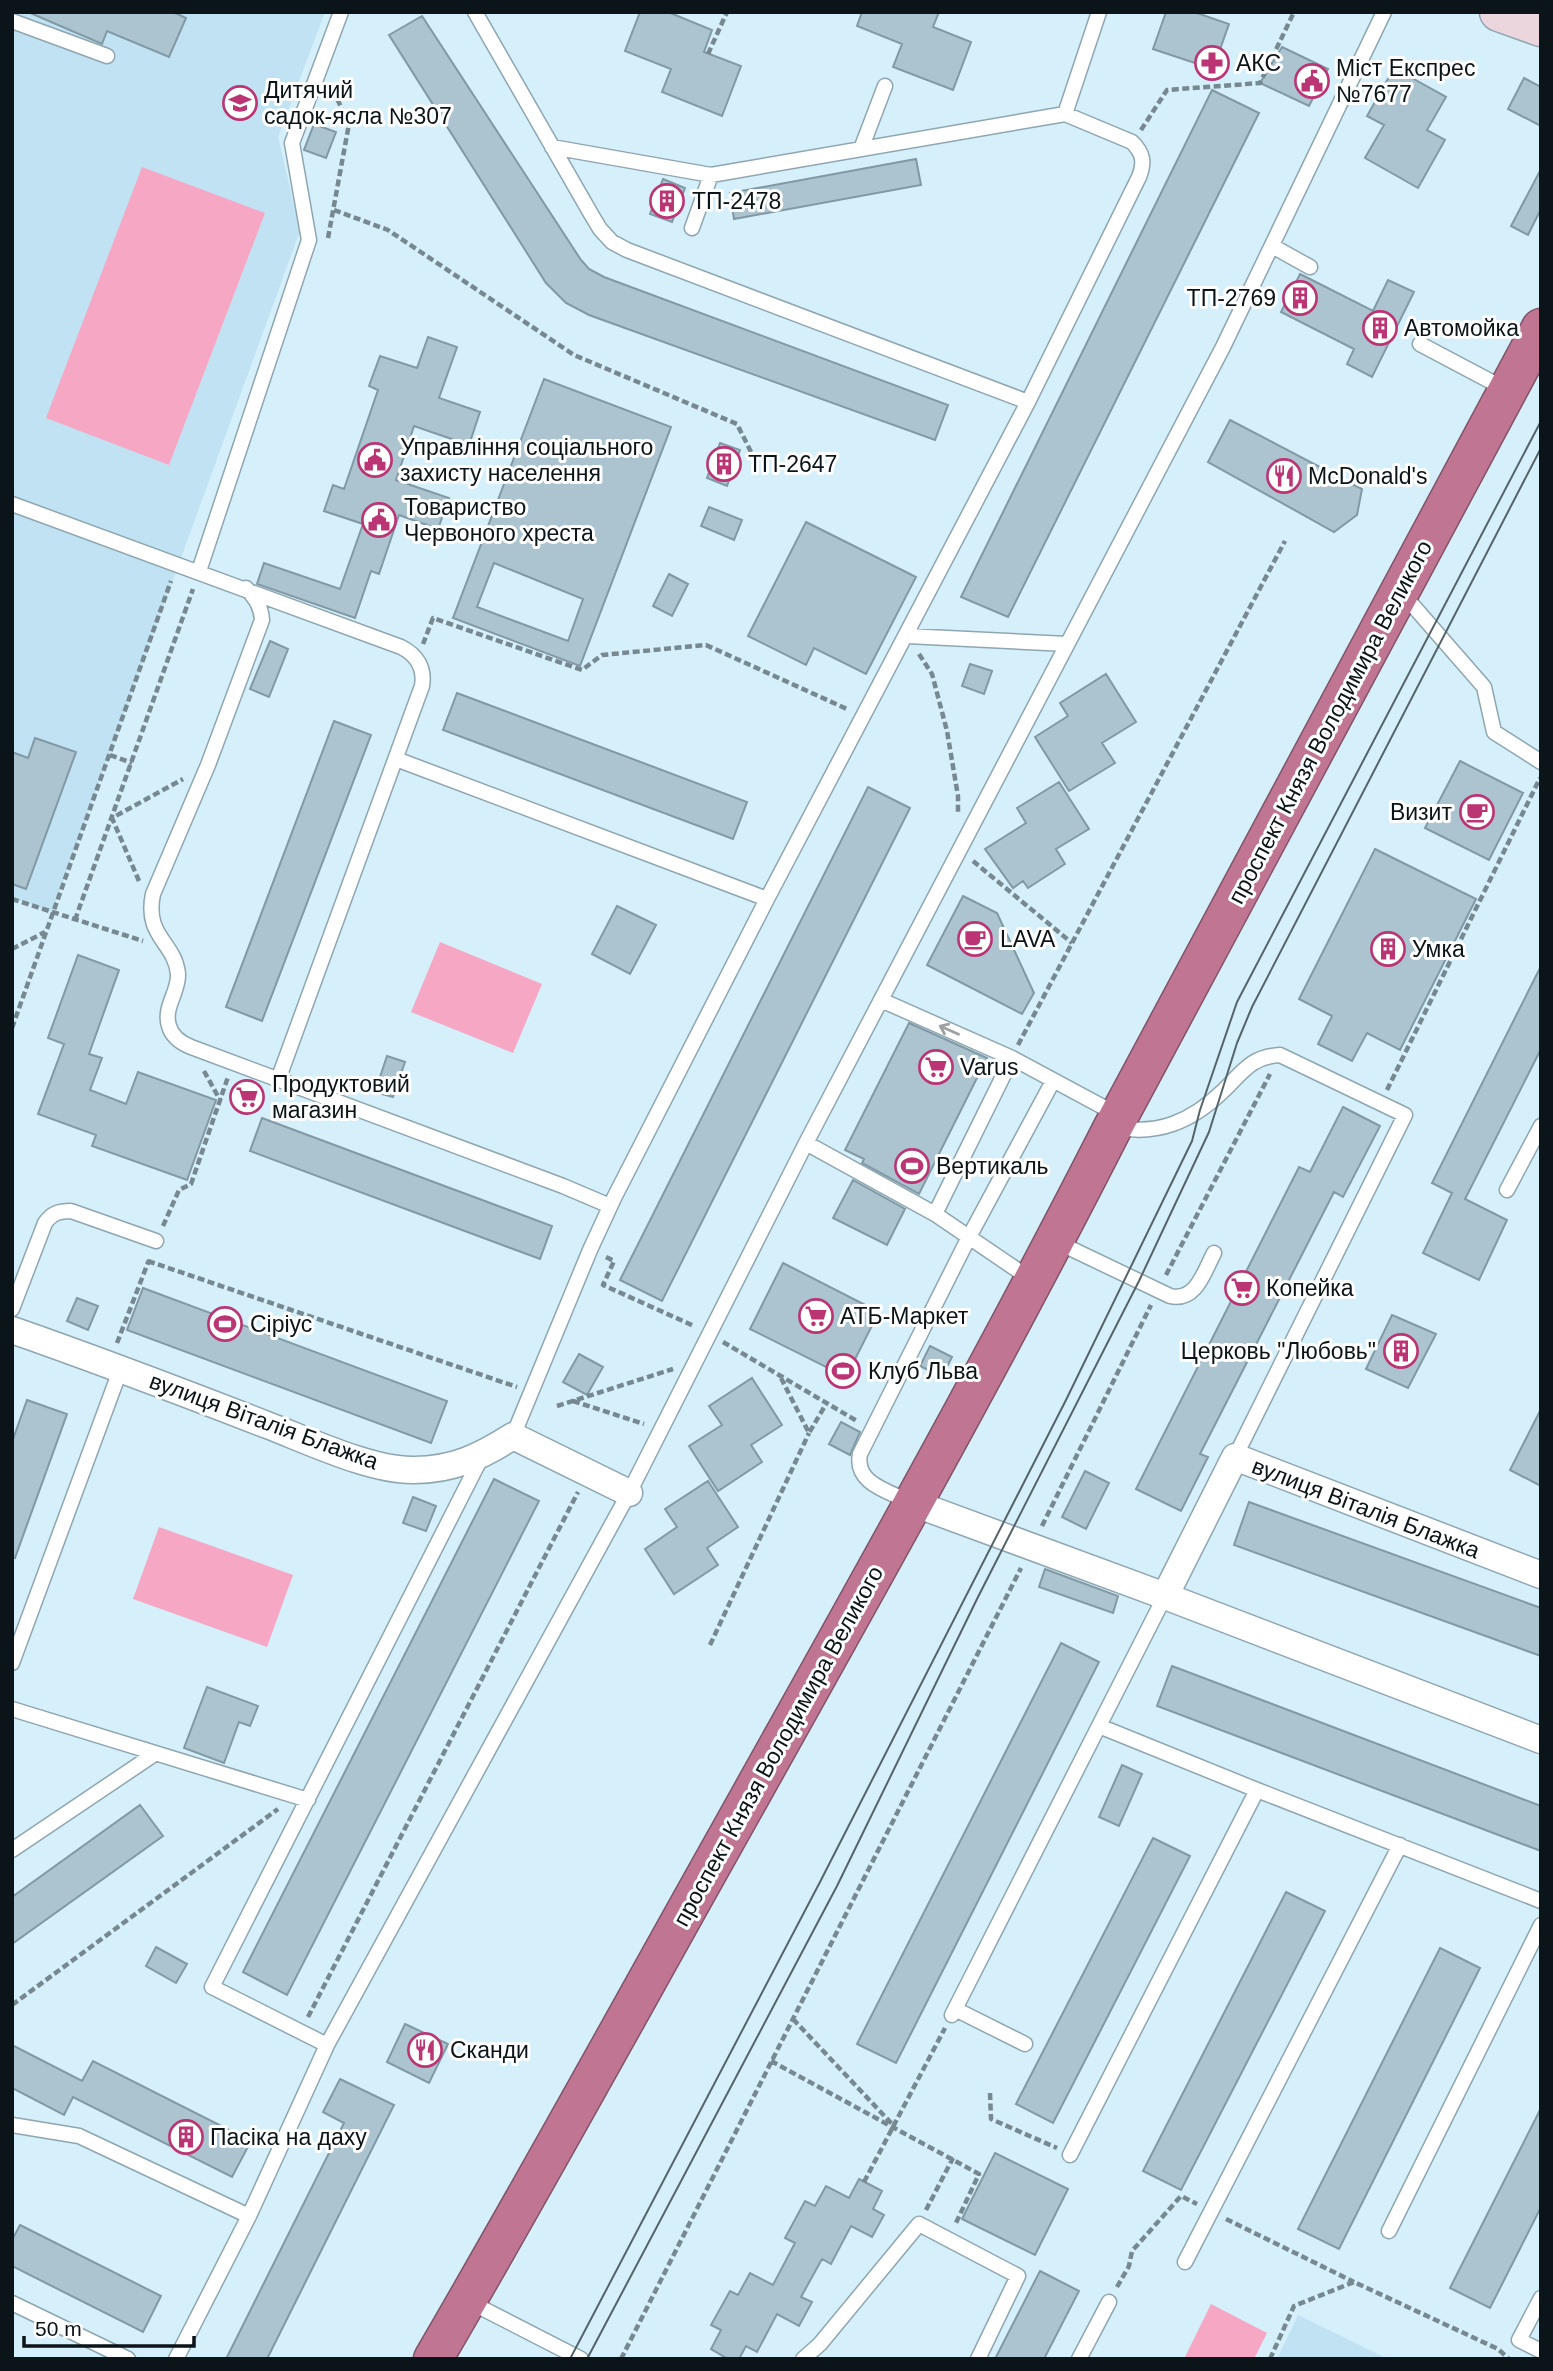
<svg xmlns="http://www.w3.org/2000/svg" width="1553" height="2371" font-family="Helvetica,sans-serif">
<style>
.built{fill:#c0e2f2}
.green{fill:#f6a7c4}
.building{fill:#abc4d0;stroke:#8199a4;stroke-width:2;fill-rule:evenodd}
.lines{fill:none;stroke-linecap:round;stroke-linejoin:round}
.lane-casing{stroke:#8ea6b1;stroke-width:17}
.street-casing{stroke:#8ea6b1;stroke-width:29}
.secondary-casing{stroke:#8ea6b1;stroke-width:41}
.highway-casing{stroke:#815467;stroke-width:41}
.path{stroke:#768890;stroke-width:4.5;stroke-dasharray:7 3.5;stroke-linecap:butt}
.lane{stroke:#fff;stroke-width:14}
.street{stroke:#fff;stroke-width:26}
.secondary{stroke:#ecd6de;stroke-width:38}
.highway{stroke:#c07692;stroke-width:38}
.tram{stroke:#55646b;stroke-width:2}
.oneway{stroke:#9da1a3}
.labels{text-anchor:middle;dominant-baseline:central;stroke-width:6;stroke-linejoin:round;paint-order:stroke}
.poi-label{font-size:23px;fill:#0b1418;stroke:#fff;text-anchor:start}
.street-label{font-size:23px;fill:#0b1418;stroke:#fff}
</style>
<rect width="100%" height="100%" fill="#d5effb"/>
<!-- built -->
<path class="built" d="M12 12H325L278 137 300 231 52 912 12 898Z
M1298 2315 1388 2359H1277Z"/>
<!-- green -->
<path class="green" d="M142 167 265 213 169 465 46 418Z
M440 942 542 984 513 1053 411 1012Z
M159 1527 293 1575 267 1647 133 1599Z
M1211 2304 1267 2333 1254 2359H1184Z"/>
<!-- building -->
<path class="building" d="M28 12H173L186 18 169 57 107 31 102 44Z
M640 12H668L712 30 704 52 741 66 722 116 662 92 671 69 625 51Z
M862 12H939L933 27 971 42 953 90 893 67 902 44 857 26Z
M1166 12H1194L1229 24 1213 69 1153 49Z
M422 16 581 260 589 269 604 277 948 405 935 440 589 315 566 303 546 283 389 35Z
M1282 47 1328 69 1309 106 1260 83Z
M1394 68 1446 97 1427 130 1445 140 1418 188 1365 158 1384 125 1367 116Z
M1524 78 1541 87V126L1508 109Z
M1212 90 1259 113 1008 617 961 597Z
M314 124 336 132 326 158 304 150Z
M916 159 921 185 734 219 730 193Z
M1541 169V209L1528 235 1511 226Z
M663 179 685 188 672 222 650 214Z
M1300 274 1373 311 1388 280 1414 292 1372 377 1347 364 1354 349 1281 312Z
M428 337 457 347 439 398 480 412 469 445 414 426 396 480 449 498 438 529 399 515 379 574 371 571 355 618 257 584 264 563 340 589 363 524 324 511 333 485 344 489 378 390 369 386 380 356 417 368Z
M544 379 671 427 580 666 453 618ZM494 563 583 599 568 641 477 607Z
M1230 420 1362 489 1357 515 1334 532 1208 462Z
M720 443 740 450 727 486 707 478Z
M709 507 742 520 734 540 701 526Z
M806 522 916 577 866 674 814 648 806 665 748 636Z
M669 574 688 584 672 616 653 606Z
M270 641 288 649 269 697 250 689Z
M970 664 992 671 984 694 962 686Z
M1106 674 1136 722 1102 743 1115 763 1069 791 1035 737 1068 716 1060 703Z
M457 693 747 802 733 839 443 730Z
M334 721 371 735 262 1021 226 1007Z
M35 738 76 752 26 889 12 884V752L28 758Z
M1460 761 1523 793 1489 860 1425 828Z
M1059 782 1089 829 1056 849 1065 864 1028 888 1023 881 1013 888 985 849 1026 823 1017 808Z
M868 787 910 808 662 1301 620 1280Z
M1375 849 1476 899 1400 1050 1367 1033 1352 1061 1318 1044 1332 1016 1299 999Z
M963 896 997 913 1034 993 1022 1014 927 965Z
M617 906 656 925 630 974 592 954Z
M78 955 119 970 89 1054 102 1058 90 1090 126 1104 138 1072 216 1100 187 1180 92 1146 96 1135 38 1114 64 1044 48 1038Z
M1541 966V1049L1465 1199 1507 1220 1479 1280 1423 1253 1452 1193 1432 1183Z
M909 1023 987 1058 919 1194 862 1163 864 1159 845 1150Z
M387 1056 405 1062 393 1097 375 1092Z
M240 1084 262 1092 254 1111 233 1103Z
M1343 1107 1380 1126 1343 1197 1334 1192 1200 1454 1208 1457 1181 1511 1136 1489 1299 1167 1310 1172Z
M262 1118 552 1226 540 1259 250 1151Z
M853 1180 905 1209 887 1245 833 1218Z
M783 1263 879 1312 846 1377 750 1329Z
M143 1288 447 1401 431 1443 127 1330Z
M77 1298 98 1306 88 1330 67 1321Z
M1392 1315 1436 1334 1408 1388 1366 1369Z
M930 1346 952 1357 942 1377 920 1366Z
M579 1354 603 1367 587 1395 563 1382Z
M752 1378 782 1425 751 1445 762 1462 718 1491 689 1446 722 1425 709 1406Z
M27 1400 67 1414 15 1558 12 1557V1442Z
M1541 1409V1486L1510 1470Z
M841 1422 860 1432 850 1455 829 1444Z
M1085 1471 1109 1483 1086 1529 1062 1517Z
M494 1479 539 1501 287 1995 243 1972Z
M708 1481 738 1527 707 1548 718 1565 674 1594 645 1549 677 1527 665 1509Z
M413 1497 436 1506 426 1531 403 1523Z
M1249 1502 1541 1608V1656L1234 1545Z
M1045 1569 1118 1596 1113 1613 1039 1587Z
M1061 1643 1099 1662 896 2063 857 2044Z
M1172 1666 1541 1806V1851L1157 1706Z
M207 1687 258 1706 250 1726 239 1722 224 1763 184 1748Z
M1122 1765 1142 1774 1119 1826 1099 1817Z
M140 1805 163 1836 12 1944V1897Z
M1153 1838 1190 1856 1053 2123 1016 2104Z
M1286 1892 1325 1911 1181 2190 1143 2171Z
M156 1947 187 1964 176 1983 146 1966Z
M1440 1948 1480 1968 1339 2249 1298 2229Z
M405 2024 448 2044 429 2083 387 2062Z
M12 2045 82 2081 93 2061 251 2141 232 2177 73 2097 64 2115 12 2088Z
M340 2079 394 2105 267 2359H226L344 2123 323 2112Z
M1541 2108V2207L1490 2308 1450 2288Z
M995 2153 1068 2189 1035 2255 962 2219Z
M859 2179 882 2191 873 2209 884 2215 872 2237 851 2226 831 2264 822 2259 801 2297 812 2302 799 2326 777 2314 757 2352 746 2346 739 2359H728L711 2349 721 2330 711 2325 730 2291 738 2295 750 2273 773 2285 795 2243 785 2238 805 2201 815 2206 826 2186 849 2198Z
M20 2225 161 2296 143 2332 12 2266V2240Z
M1040 2271 1079 2291 1044 2359H995Z"/>
<g class="lines">
<!-- lane casing -->
<g class="lane-casing">
<path id="lane" d="M475 12 591 214 600 229 612 242 627 250 1028 402
M12 21 107 56
M1065 114 1099 12
M861 149 885 86
M692 228 711 175
M1272 246 1310 267
M1420 344 1507 390
M12 504 401 647C417 655 425 668 422 686L278 1080
M199 571 309 240 292 143 341 12
M246 588C256 599 261 606 262 620L208 765 153 894C144 937 175 942 178 974 179 992 163 1007 169 1026 172 1037 181 1043 191 1047L563 1186 610 1206
M1402 593 1484 687 1494 732 1541 762
M907 636 1067 644
M396 759 767 899
M881 1000 1012 1058 1118 1115
M1114 1127C1157 1136 1191 1122 1223 1091 1243 1072 1250 1057 1280 1055L1405 1115 1235 1457
M806 1143 935 1214 1032 1280
M1507 1190 1541 1126
M935 1214 1012 1058
M1057 1242 1170 1296C1196 1302 1204 1272 1214 1253
M12 1309 45 1223C52 1213 59 1211 71 1211L156 1241
M513 1436 590 1250 614 1198 767 899 1028 402 1139 177C1145 162 1143 153 1132 142L1065 114 711 175 552 147
M912 1503C889 1491 854 1484 860 1454L969 1237 1053 1081
M12 1663 121 1368
M12 1709 308 1800
M1099 1726 1257 1790 1541 1901
M12 1850 156 1753
M955 2009 1025 2044
M952 2015 1165 1596
M327 2045 212 1987 482 1456
M12 2125 79 2136 249 2216
M1070 2155 1257 1790
M1389 2231 1541 1925
M1185 2262 1400 1845
M1541 2298 1519 2340 1541 2351
M468 2301 581 2359
M12 2303 128 2359
M176 2359 249 2216 327 2045 629 1493 806 1143 1223 347 1384 12
M803 2359 820 2344 919 2224 1018 2276 978 2359
M1079 2359 1109 2302"/>
</g>
<!-- street casing -->
<g class="street-casing">
<path id="street" d="M12 1330C98 1360 182 1392 267 1425 307 1440 371 1471 414 1470 453 1470 480 1457 513 1436L629 1493
M913 1503 1165 1596 1541 1740
M1165 1596 1235 1457 1541 1575"/>
</g>
<!-- secondary casing -->
<g class="secondary-casing">
<path id="secondary" d="M1499 12 1541 27"/>
</g>
<!-- highway casing -->
<g class="highway-casing">
<path id="highway" d="M433 2359C533 2188 628 2014 725 1841 857 1605 990 1369 1113 1127L1541 328"/>
</g>
<!-- path -->
<path class="path" d="M708 54 727 12
M1141 130 1167 90 1260 83 1294 12
M334 210 388 230 574 355 737 424 755 460
M328 238 349 124 332 88
M423 644 433 618 582 670 602 655 706 645 847 709
M919 654 932 674 947 731 958 796V814
M110 755 132 763
M973 861 1072 943
M139 881 112 818 183 779
M12 899 143 941
M75 920 193 589
M12 949 45 932
M12 1028 171 581
M1018 1045 1285 541
M204 1071 220 1100
M1387 1090 1540 778
M163 1226 179 1190 191 1184 228 1077
M606 1257 614 1261 603 1285 694 1326
M148 1261 517 1387
M1166 1275 1270 1074
M723 1342 857 1421
M117 1343 149 1260
M781 1378 809 1433 826 1404
M573 1401 644 1424
M557 1406 673 1369
M1042 1526 1151 1305
M710 1645 809 1433
M12 2005 278 1809
M308 2017 578 1492
M793 2019 892 2124
M771 2061 979 2174 955 2225
M990 2093 991 2119 1057 2148
M864 2182 945 2028
M926 2210 953 2158
M1226 2219 1354 2282
M1117 2287 1129 2266 1132 2251 1181 2196 1197 2204
M621 2359 1021 1568
M1270 2359 1294 2306 1354 2282 1498 2349 1509 2359"/>
<!-- lane -->
<use href="#lane" class="lane"/>
<!-- street -->
<use href="#street" class="street"/>
<!-- secondary -->
<use href="#secondary" class="secondary"/>
<!-- highway -->
<use href="#highway" class="highway"/>
<!-- tram -->
<path class="tram" d="M570 2359 820 1882 1066 1400 1192 1141 1200 1110 1237 1002 1541 421
M587 2359 837 1886 978 1597 1139 1281 1209 1132 1237 1043 1252 1007 1541 448"/>
</g>
<!-- one-way arrows -->
<defs><path id="oneway-shaft" d="M-6 0H5M1.5-3L5.5 0L1.5 3" fill="none" stroke-width="1.6" stroke-linecap="round" stroke-linejoin="round" transform="scale(1.75)"/></defs>
<use class="oneway" href="#oneway-shaft" transform="translate(949 1030) rotate(-156)"/>
<!-- icons -->
<defs>
<g id="pharmacy-ring" transform="scale(1.75)"><circle r="9.5" fill="#fff" stroke="#bb3474" stroke-width="1.5"/><path d="M-2-6h4v4h4v4h-4v4h-4v-4h-4v-4h4Z" fill="#bb3474"/></g>
<g id="civic-ring" transform="scale(1.75)"><circle r="9.5" fill="#fff" stroke="#bb3474" stroke-width="1.5"/><path d="M-.6-6.5H3V-4.5H.6V-3L4-1V1h2V6H-6V1h2V-1L-.6-3ZM-1.2 2.5V6h2.4V2.5Z" fill="#bb3474"/></g>
<g id="school-ring" transform="scale(1.75)"><circle r="9.5" fill="#fff" stroke="#bb3474" stroke-width="1.5"/><path d="M0-5L7-2L0 1L-7-2ZM-4 1L0 2.5L4 1V4Q0 6-4 4Z" fill="#bb3474"/></g>
<g id="building-ring" transform="scale(1.75)"><circle r="9.5" fill="#fff" stroke="#bb3474" stroke-width="1.5"/><path d="M-4-6H4V6H1V3H-1V6H-4ZM-2.5-4.3h1.7v1.8h-1.7ZM.8-4.3h1.7v1.8H.8ZM-2.5-1h1.7V.8h-1.7ZM.8-1h1.7V.8H.8Z" fill="#bb3474"/></g>
<g id="restaurant-ring" transform="scale(1.75)"><circle r="9.5" fill="#fff" stroke="#bb3474" stroke-width="1.5"/><path d="M-5-6h1v4h1v-4h1v4h1v-4h1v5L-1.5 .5V6h-2V.5L-5-1ZM5-6V6H3V1.5H1.5Q1.5-4 5-6Z" fill="#bb3474"/></g>
<g id="cafe-ring" transform="scale(1.75)"><circle r="9.5" fill="#fff" stroke="#bb3474" stroke-width="1.5"/><path d="M-5.5-4.5H6V0H3Q3 3.5 0 3.5H-2.5Q-5.5 3.5-5.5 0ZM3-3.2v2h1.7v-2ZM-6 4.5H4V6H-6Z" fill="#bb3474"/></g>
<g id="supermarket-ring" transform="scale(1.75)"><circle r="9.5" fill="#fff" stroke="#bb3474" stroke-width="1.5"/><path d="M-6-5.5h2.5l.6 2H6L4.5 2H-2.5L-4.4-4H-6ZM-1.5 3.2a1.3 1.3 0 1 0 .1 0ZM3 3.2a1.3 1.3 0 1 0 .1 0Z" fill="#bb3474"/></g>
<g id="stadium-ring" transform="scale(1.75)"><circle r="9.5" fill="#fff" stroke="#bb3474" stroke-width="1.5"/><path d="M0-5a6.5 5 0 1 0 0 10a6.5 5 0 1 0 0-10ZM-3.5-1.8h7v3.6h-7Z" fill="#bb3474"/></g>
</defs>
<g fill-rule="evenodd">
<use href="#pharmacy-ring" x="1212" y="63"/>
<use href="#civic-ring" x="1312" y="81"/>
<use href="#school-ring" x="240" y="103"/>
<use href="#building-ring" x="667" y="201"/>
<use href="#building-ring" x="1300" y="298"/>
<use href="#building-ring" x="1380" y="328"/>
<use href="#civic-ring" x="375" y="460"/>
<use href="#building-ring" x="724" y="464"/>
<use href="#restaurant-ring" x="1284" y="476"/>
<use href="#civic-ring" x="379" y="520"/>
<use href="#cafe-ring" x="1477" y="812"/>
<use href="#cafe-ring" x="975" y="939"/>
<use href="#building-ring" x="1388" y="949"/>
<use href="#supermarket-ring" x="936" y="1067"/>
<use href="#supermarket-ring" x="247" y="1097"/>
<use href="#stadium-ring" x="912" y="1166"/>
<use href="#supermarket-ring" x="1242" y="1288"/>
<use href="#supermarket-ring" x="816" y="1316"/>
<use href="#stadium-ring" x="225" y="1324"/>
<use href="#building-ring" x="1401" y="1351"/>
<use href="#stadium-ring" x="843" y="1371"/>
<use href="#restaurant-ring" x="425" y="2050"/>
<use href="#building-ring" x="186" y="2137"/>
</g>
<g class="labels">
<!-- poi labels -->
<g class="poi-label">
<text x="1236" y="63">АКС</text>
<text x="1336" y="68">Міст Експрес<tspan x="1336" dy="26">№7677</tspan></text>
<text x="264" y="90">Дитячий<tspan x="264" dy="26">садок-ясла №307</tspan></text>
<text x="692" y="201">ТП-2478</text>
<text x="1276" y="298" text-anchor="end">ТП-2769</text>
<text x="1404" y="328">Автомойка</text>
<text x="400" y="447">Управління соціального<tspan x="400" dy="26">захисту населення</tspan></text>
<text x="748" y="464">ТП-2647</text>
<text x="1308" y="476">McDonald's</text>
<text x="404" y="507">Товариство<tspan x="404" dy="26">Червоного хреста</tspan></text>
<text x="1452" y="812" text-anchor="end">Визит</text>
<text x="1000" y="939">LAVA</text>
<text x="1412" y="949">Умка</text>
<text x="960" y="1067">Varus</text>
<text x="272" y="1084">Продуктовий<tspan x="272" dy="26">магазин</tspan></text>
<text x="936" y="1166">Вертикаль</text>
<text x="1266" y="1288">Копейка</text>
<text x="840" y="1316">АТБ-Маркет</text>
<text x="250" y="1324">Сіріус</text>
<text x="1376" y="1351" text-anchor="end">Церковь "Любовь"</text>
<text x="868" y="1371">Клуб Льва</text>
<text x="450" y="2050">Сканди</text>
<text x="210" y="2137">Пасіка на даху</text>
</g>
<!-- street labels -->
<g class="street-label">
<text transform="translate(1330 722) rotate(-62)">проспект Князя Володимира Великого</text>
<text transform="translate(264 1421) rotate(20)">вулиця Віталія Блажка</text>
<text transform="translate(1366 1508) rotate(21)">вулиця Віталія Блажка</text>
<text transform="translate(778 1746) rotate(-61)">проспект Князя Володимира Великого</text>
</g>
</g>
<!-- border -->
<rect width="1553" height="2371" fill="none" stroke="#0b1418" stroke-width="28"/>
<!-- scale -->
<path d="M24 2336v10h170v-10" fill="none" stroke="#0b1418" stroke-width="3.5"/>
<text x="35" y="2336" font-size="21" fill="#0b1418" stroke="#ffffff" stroke-width="5" paint-order="stroke">50 m</text>
</svg>
